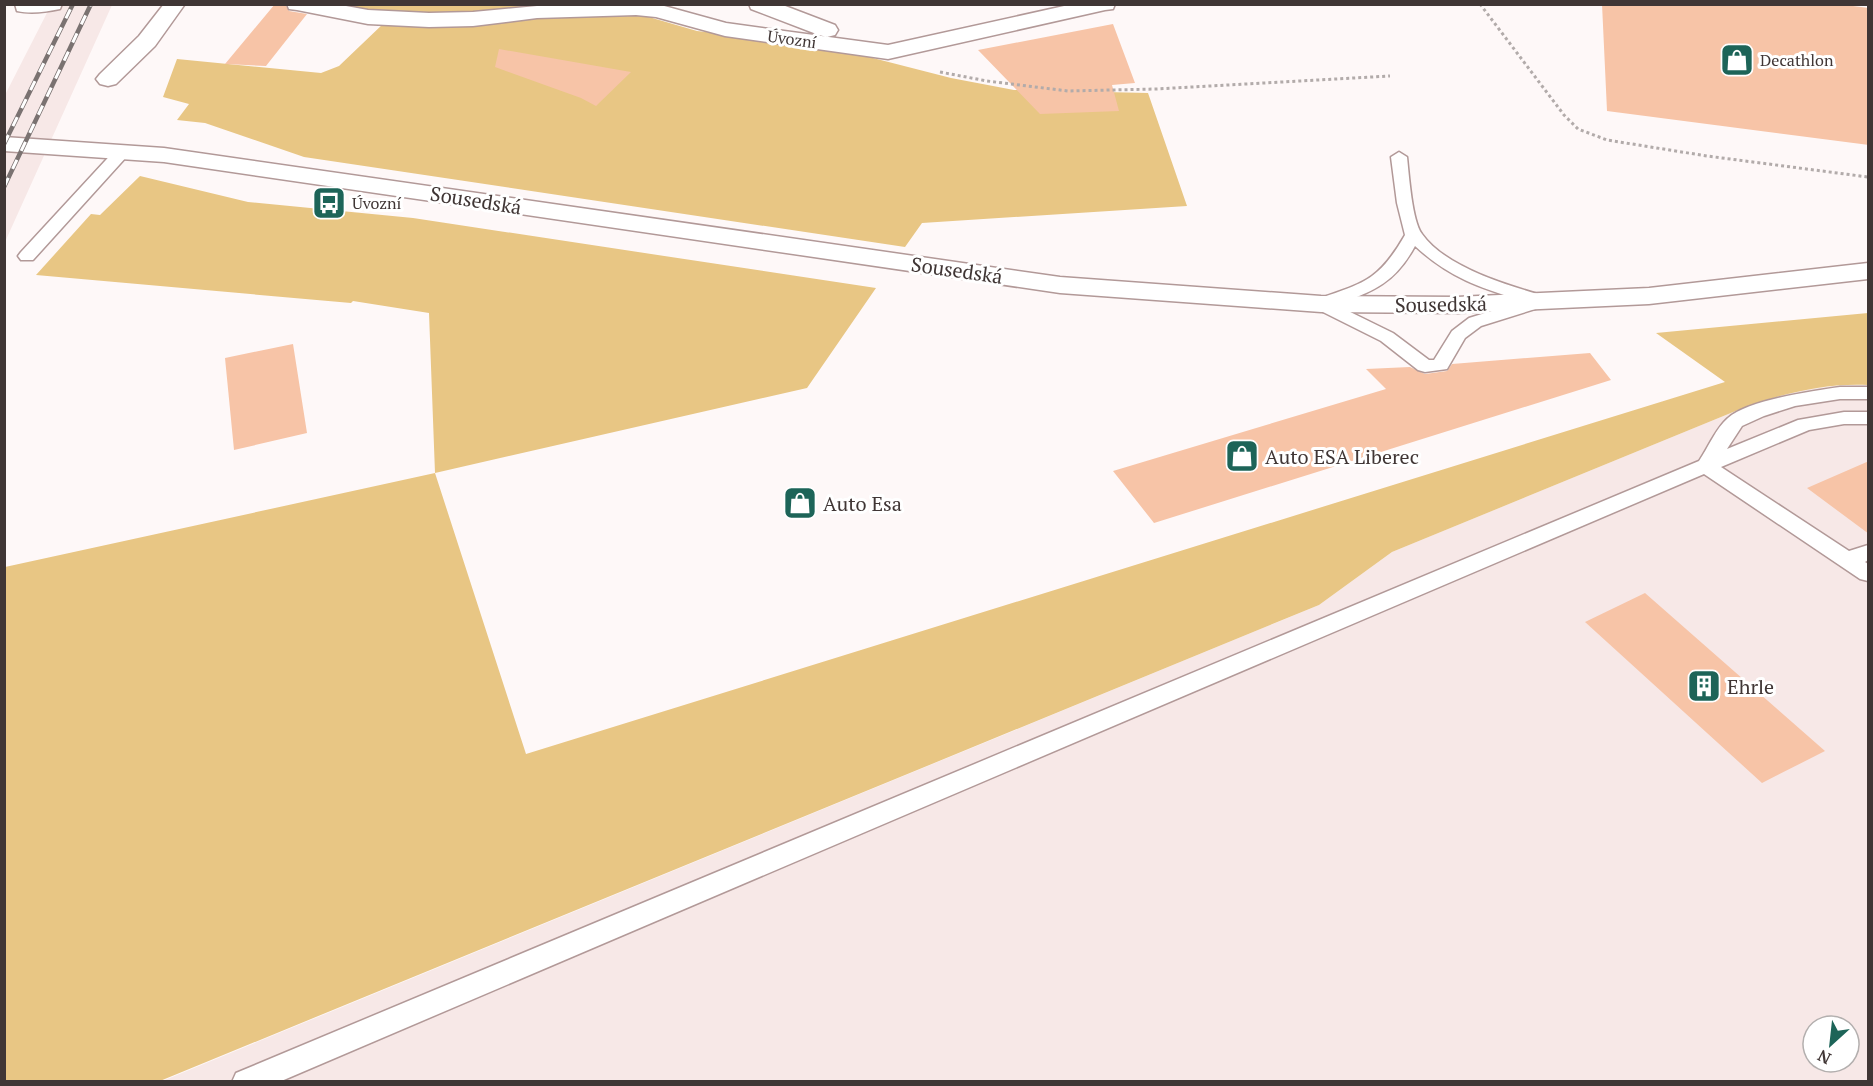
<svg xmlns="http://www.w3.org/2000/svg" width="1873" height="1086" font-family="'PT Serif',serif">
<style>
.built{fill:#f7e8e7;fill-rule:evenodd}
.green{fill:#e8c684}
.building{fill:#f7c4a7}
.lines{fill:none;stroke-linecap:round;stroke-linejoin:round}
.service-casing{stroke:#b29998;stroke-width:3}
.minor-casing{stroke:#b29998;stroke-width:3}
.path{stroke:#b2abaa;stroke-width:3;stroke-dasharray:3 3;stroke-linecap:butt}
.service{fill:#fff;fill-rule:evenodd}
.minor{fill:#fff;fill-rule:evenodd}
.rail-casing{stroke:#7a7271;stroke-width:4.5}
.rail{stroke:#fff;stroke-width:3;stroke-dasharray:10;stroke-linecap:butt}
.labels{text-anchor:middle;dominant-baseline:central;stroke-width:6;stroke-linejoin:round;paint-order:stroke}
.far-street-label{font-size:16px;fill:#403635;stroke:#fff}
.far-poi-label{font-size:16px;fill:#403635;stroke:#fff;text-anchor:start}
.street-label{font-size:20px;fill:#403635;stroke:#fff}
.poi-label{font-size:20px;fill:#403635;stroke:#fff;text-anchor:start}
</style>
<rect width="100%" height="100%" fill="#fef8f8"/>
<!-- built -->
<path class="built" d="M51 5H112L5 242V95Z
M1868 385V1081L160 1082 1319 605 1392 552 1743 408 1795 391 1833 386ZM1813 1026H1849V1062H1813Z"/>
<!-- green -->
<path class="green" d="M342 5H577L458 15 379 13Z
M635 13 697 31 826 46 951 78 1014 90 1148 93 1187 206 922 223 905 247 304 157 205 123 177 120 189 104 163 97 177 59 321 73 339 66 384 23Z
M140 176 248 202 413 218 876 288 807 388 435 473 526 754 1725 382 1656 333 1868 313V385C1825 383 1784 393 1743 408L1392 552 1319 605 160 1081H5V567L435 473 429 313 353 301 351 303 36 275 91 214 100 215Z"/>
<!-- building -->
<path class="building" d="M275 4H285L289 11 307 14 266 66 225 64Z
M1602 4H1837L1869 8V145L1607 111Z
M1113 24 1135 83 1112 85 1119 111 1040 114 978 50Z
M499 49 631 72 596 106 581 98 495 67Z
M293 344 307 433 234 450 225 358Z
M1590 353 1611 380 1154 523 1113 471 1386 389 1366 369 1410 367 1425 374 1447 371 1452 364Z
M1869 461V534L1807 488Z
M1645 593 1825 751 1762 783 1585 622Z"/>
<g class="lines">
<!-- service casing -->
<g class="service-casing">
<path id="service" d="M123 146 129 148 131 151 129 154 33 260H21L18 256 21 252 117 148Z
M1399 152 1407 157C1409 175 1412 221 1422 234 1446 268 1510 286 1548 297L1551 301 1548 305 1481 326 1465 338 1447 369 1425 372 1418 370 1381 341 1315 308 1312 304 1315 300C1363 283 1378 282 1405 235L1397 203 1391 157ZM1415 246C1450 278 1480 288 1524 301L1469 318 1452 331 1434 360H1429L1393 333 1336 305C1374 291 1395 283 1415 246Z
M1840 387H1868V399H1840L1795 406 1764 416 1742 426 1727 449 1798 420 1844 412H1868V424H1844L1809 430 1721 467 1849 551 1868 545V560L1865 562 1868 564V581L1860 579 1704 474 279 1082H232L236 1073 1699 461C1708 448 1716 428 1728 418 1748 400 1813 391 1840 387Z"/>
</g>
<!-- minor casing -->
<g class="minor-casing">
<path id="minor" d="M15 4H62L60 9C46 12 31 14 17 11Z
M164 4H185L155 46 116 84 108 86 100 84 96 79 100 74 139 36Z
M287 4H335L368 10 429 13 473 12 537 6 657 4 726 23 888 45 1073 4H1115L1113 9 1105 10 888 59 725 36 656 17 636 15 537 18 473 26 429 27 368 24 297 10 289 9Z
M749 4H780L835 25 838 30 835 35 827 37 819 35 751 9Z
M4 137 164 148 1060 277 1321 296 1457 297 1649 288 1868 263V279L1649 304 1457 313 1321 312 1060 293 164 162 4 151Z"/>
</g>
<!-- path -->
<path class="path" d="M1480 4 1564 115 1578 129 1607 140 1707 156 1868 177
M940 72 987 81 1068 91 1156 89 1390 76"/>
<!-- service -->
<use href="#service" class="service"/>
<!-- minor -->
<use href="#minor" class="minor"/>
<!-- rail casing -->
<g class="rail-casing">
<path id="rail" d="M4 144 73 4
M4 187 91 4"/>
</g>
<!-- rail -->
<use href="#rail" class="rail"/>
</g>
<!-- icons -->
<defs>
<g id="shop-square" transform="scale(1.725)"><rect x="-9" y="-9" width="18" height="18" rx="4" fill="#1d6458" stroke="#fff"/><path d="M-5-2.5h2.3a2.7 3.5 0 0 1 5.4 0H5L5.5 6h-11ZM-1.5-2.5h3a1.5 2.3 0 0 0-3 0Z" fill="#fff"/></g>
<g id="bus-square" transform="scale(1.725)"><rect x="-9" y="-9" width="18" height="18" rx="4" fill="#1d6458" stroke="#fff"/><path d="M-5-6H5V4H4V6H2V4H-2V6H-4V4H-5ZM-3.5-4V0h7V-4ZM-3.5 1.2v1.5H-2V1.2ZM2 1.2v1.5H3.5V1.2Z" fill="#fff"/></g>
<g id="building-square" transform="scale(1.725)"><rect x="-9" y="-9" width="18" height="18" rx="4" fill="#1d6458" stroke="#fff"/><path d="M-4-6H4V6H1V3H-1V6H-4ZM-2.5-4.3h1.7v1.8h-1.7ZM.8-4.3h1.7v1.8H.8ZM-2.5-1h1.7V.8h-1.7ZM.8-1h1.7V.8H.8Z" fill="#fff"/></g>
</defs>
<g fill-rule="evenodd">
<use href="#shop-square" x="1737" y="60"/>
<use href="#bus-square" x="329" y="203"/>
<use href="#shop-square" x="1242" y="456"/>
<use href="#shop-square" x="800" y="503"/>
<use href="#building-square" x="1704" y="686"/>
</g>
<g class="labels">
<!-- far-street labels -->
<g class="far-street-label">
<text transform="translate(792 39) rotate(8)">Úvozní</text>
</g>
<!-- far-poi labels -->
<g class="far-poi-label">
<text x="1760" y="60">Decathlon</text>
<text x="352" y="203">Úvozní</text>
</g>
<!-- street labels -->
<g class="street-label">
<text transform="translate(476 200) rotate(9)">Sousedská</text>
<text transform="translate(957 270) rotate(8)">Sousedská</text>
<text transform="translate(1441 304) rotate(-1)">Sousedská</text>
</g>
<!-- poi labels -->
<g class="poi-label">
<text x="1265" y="456">Auto ESA Liberec</text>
<text x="823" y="503">Auto Esa</text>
<text x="1727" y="686">Ehrle</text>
</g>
</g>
<!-- border -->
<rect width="1873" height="1086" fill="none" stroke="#403635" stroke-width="12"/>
<!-- north arrow -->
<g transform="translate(1831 1044) rotate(207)"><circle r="28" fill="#ffffff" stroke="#b3afae" stroke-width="1.5"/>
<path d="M0-4.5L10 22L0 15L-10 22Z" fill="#1d6458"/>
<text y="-9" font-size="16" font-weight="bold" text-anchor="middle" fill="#403635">N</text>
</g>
</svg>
